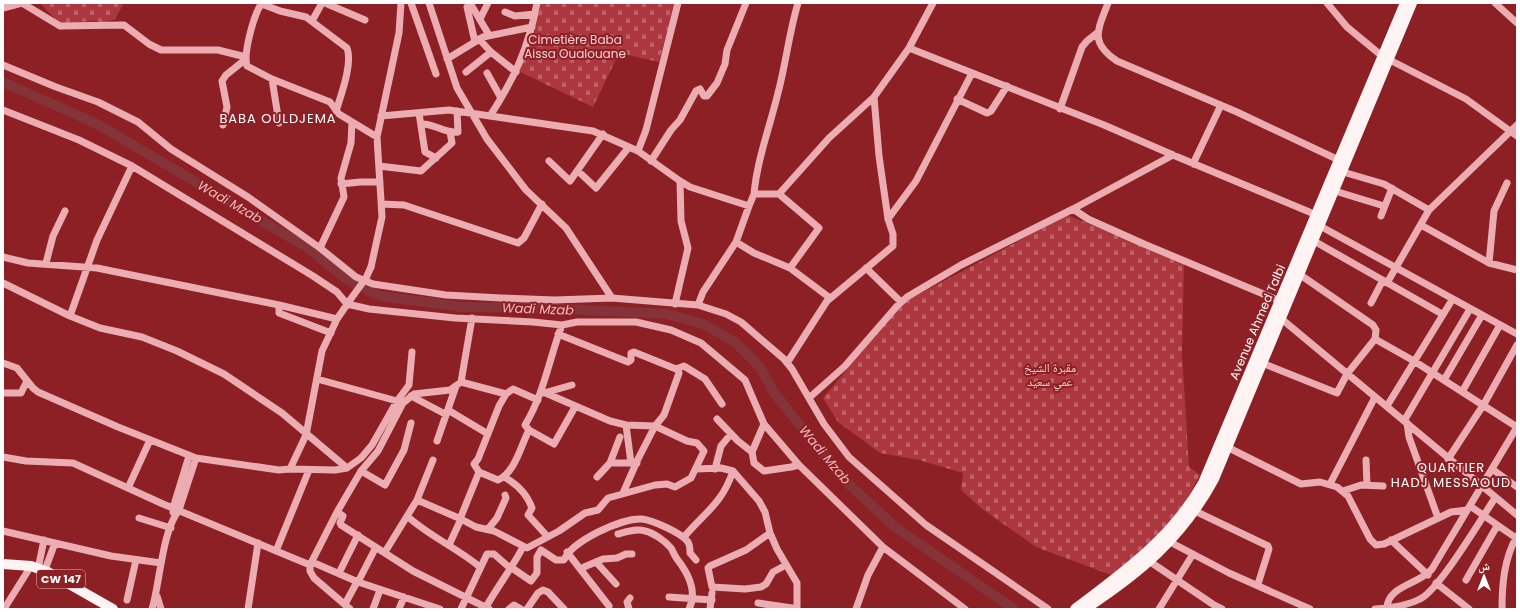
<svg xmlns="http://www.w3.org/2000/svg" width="1520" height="612" font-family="Poppins,'Noto Naskh Arabic',sans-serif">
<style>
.cemetery{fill:url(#cemetery-stones)}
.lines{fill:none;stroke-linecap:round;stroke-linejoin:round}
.river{stroke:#843338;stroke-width:10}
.minor{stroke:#ecadb2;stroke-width:7}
.major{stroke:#fff3f3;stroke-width:10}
.minor-bridge{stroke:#ecadb2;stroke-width:7}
.labels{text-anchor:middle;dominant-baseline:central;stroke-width:4;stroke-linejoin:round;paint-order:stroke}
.shield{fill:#8d2025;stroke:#ddbcbe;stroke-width:1}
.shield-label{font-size:11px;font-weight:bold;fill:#fff}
.park-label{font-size:12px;fill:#f9d3d5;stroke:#8d2025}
.street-label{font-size:12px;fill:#fff;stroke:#8d2025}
.neighbourhood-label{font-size:13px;letter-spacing:1px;fill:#fff;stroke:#8d2025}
.water-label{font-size:13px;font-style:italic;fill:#f3b9be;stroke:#8d2025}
</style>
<defs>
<pattern id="cemetery-stones" width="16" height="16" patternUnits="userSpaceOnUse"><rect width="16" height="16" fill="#ac373f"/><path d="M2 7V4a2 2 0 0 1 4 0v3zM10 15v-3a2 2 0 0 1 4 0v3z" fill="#bd5f65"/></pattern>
</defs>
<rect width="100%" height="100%" fill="#8d2025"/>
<!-- cemetery -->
<path class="cemetery" d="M40 3H124L115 19 104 23 97 21 59 23Z
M541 3H675L659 62 619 53 593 107 518 71 534 36Z
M1067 215 1184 262 1182 353 1189 467 1200 475 1185 503 1166 531 1111 575 1036 547 981 508 961 490 963 473 919 460 880 453 838 422 823 398 903 303Z"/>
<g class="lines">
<!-- river -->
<path class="river" d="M3 82 97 124 308 248 349 281 380 296 462 307 543 308 667 314 703 324 736 343 759 366 775 394 843 479 895 527 1014 609"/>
<!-- minor -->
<path class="minor" d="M262 3C254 13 243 54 247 66L272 79 330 102 339 114 377 137
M325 3 365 20
M411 3 436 74
M429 3 457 88 487 139 526 190 566 228 612 298
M470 3 489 35
M933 3 909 48 1104 125 1173 155 1319 216
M1108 3C1098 30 1089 42 1117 61L1237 112 1343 162
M1327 3 1347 27 1382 56 1466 99 1517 136
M1495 3 1517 23
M262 4 280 11 306 17 347 48C353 63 341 95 336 111
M470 4 467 7 475 42
M3 8 22 3 60 26 124 25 149 44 161 50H218L246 57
M505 12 515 16 535 14
M480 19 488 3
M312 21 322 3
M479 39 491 52 516 72
M447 59 483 37 532 27
M3 65 56 87 98 102 138 122 171 149 248 197 320 248 356 277 373 284 446 295 501 298 555 300 612 298 698 305 726 314 741 322 784 359 792 369 824 424 849 457 858 465 926 525 1048 609
M466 72 491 52
M487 73 501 98
M272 79 279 123
M957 99 987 113 991 111 1007 86
M1060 109 1082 47 1087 41 1097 33
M3 110 79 140 132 166 313 276 337 292 347 304 369 309 455 318 533 322 562 325 577 322H636L671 330 701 343 745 380 764 424 799 465 883 547 965 609
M419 113 425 152 436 158
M381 116 449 110 593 131 638 151 680 181 690 187 749 206 754 194H779L819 228 790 268
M490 116C514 79 529 47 537 3
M421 124C434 123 445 134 458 132L457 111
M223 125 227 107 222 81 226 75 246 59
M638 151 646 130 678 3
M1173 155 1073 209 1088 219 1144 244 1280 301
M549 161 570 181 603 134
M651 161 671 130 680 120 696 91 700 89 704 96H707L717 83 725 64 727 50 746 3
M1193 164 1221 105
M379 166 421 171 452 143 450 132
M578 171 596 188 629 147
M1343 172 1384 184 1429 210
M341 184 360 182H380
M1335 191 1384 206
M754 194C757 160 770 126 778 93 786 63 789 33 798 3
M779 194 829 138 874 97
M382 204 404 205 518 243 524 238 542 204
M1381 216 1392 188
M888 219 916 181 972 73
M1421 225 1489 263 1517 270
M1320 226 1517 334
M1314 241 1442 314
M736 242 754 253 790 268 830 298
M320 248 344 197 341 178 351 143 352 122
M3 257 28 263 97 268 279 305 337 319
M46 263 53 236 65 211
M1489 263 1494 211 1507 183
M371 267 382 217 377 137 399 33 401 3
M866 268 901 302
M3 283 70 316 100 328 142 337 177 351 224 374 282 413 347 468
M1387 283 1429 210 1517 125
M1371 303 1383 280
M675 304 688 248 681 221 680 181
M279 305V313L331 333
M698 305 703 292 736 242 749 206
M70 316 97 240 132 166
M1278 316 1517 515
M558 334 628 362 631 360V353L634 352 676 369 684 366 705 379 722 404
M1375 339 1414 361 1517 427
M3 363 17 368 33 388 38 392 118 427 196 458 279 470 290 469 306 435 322 351 337 319 350 300
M787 363 827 301 893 246V234L888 219 879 156 874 97 909 48
M1262 363 1337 393 1347 374 1375 339 1376 330 1373 325 1299 274
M317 379 397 401
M1444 380 1482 315
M461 382 506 394 513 389 538 400
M1462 392 1500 325
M3 393H21L27 381
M544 393 572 385
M506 394 499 406 478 459 474 464 479 472 498 480C515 473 521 445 529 430L525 425C544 394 549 359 562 325
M411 396 445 414
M809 398 845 366 897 306 907 297 961 265 1073 209
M1387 406 1452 300
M448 410 488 434
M717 419 738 441 752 452 754 463 764 471 791 467 799 465
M1404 421 1470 309
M1407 423 1409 437 1438 518
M626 425 631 463H637
M529 430 554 444 575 407
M437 441 456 386
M1223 445 1301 484 1320 482 1337 487 1348 496 1370 539 1376 545 1384 544 1451 512 1467 510
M752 452 764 424
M3 457 26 461 73 463 163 504 310 565V571L314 578 350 609
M1448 459 1484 404 1517 345
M1366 460 1367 485
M610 463 620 437
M290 469 335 470 347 468 361 458 372 445 397 401 409 385 412 352
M696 469 721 468 733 471 759 501 765 512 770 533 777 549 797 583V607L792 608 758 603
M715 469 721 446 731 434
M1492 469 1517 487
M361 471 385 485 404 450 411 423
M504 477C517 484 527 494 532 508L528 515 548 537
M597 477 610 463H631
M1330 484 1375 397
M128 488 150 440
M1343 491 1361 485 1383 486
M623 493 638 459 655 426 664 415 679 373
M417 500 461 519 476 527 494 531 527 548 559 531 585 513 598 510 608 498 655 485 667 484 675 487 691 478 704 451 697 443 687 441 655 426 626 425 610 421 541 391
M1470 506 1516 538
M1195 511 1268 546 1269 549 1258 584
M173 512V508L189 456
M337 512 343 516 340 523 341 525 413 571 489 609
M407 516C429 536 457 548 480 567
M139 518 171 528
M460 519 479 472
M488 529 497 518 506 498 505 495
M3 531 111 556 161 563
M770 533 746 550 710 566 708 568 712 587 745 589 761 587 766 584 773 572 786 565
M618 534C626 532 637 528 645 531 654 533 665 541 671 548 673 551 674 555 677 559 688 573 698 591 689 609
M684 537C705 512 722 504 733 471
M1391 540 1428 575
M1170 542 1229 573 1310 609
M449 545 461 519
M276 551 309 470
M385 552 417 500 433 460
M567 552 609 606
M1146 559 1214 605 1222 609
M312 562 358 582 440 609
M596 562 616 584
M310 565 337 512 361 471 378 451 403 403 414 394 450 390 461 382 472 318
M512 568 531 581 537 573V557L541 550 556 560H564C572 541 621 518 642 519 652 520 682 533 688 542 690 545 690 550 690 553L696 560
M38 569 44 540
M582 571 584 567 603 559 617 558 626 554H632
M48 572 46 567 55 543
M339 573 358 535
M1466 580 1497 526
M358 582 376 547
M1436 583 1469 609
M157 596 161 609
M669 597 712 600
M127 600 136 560
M345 604 357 582
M486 607C498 586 512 568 523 547
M1387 608C1387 586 1420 584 1432 569L1517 427
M4 609 31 566
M152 609C160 583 162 531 179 510L196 458
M248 609 258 543
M373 609 380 590
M399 609 404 597
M461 609 487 554H494L511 569
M509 609 514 605 521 609
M527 609 538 593 543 590 548 592 564 609
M629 609 627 602 630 598
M710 609 712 593
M856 609 868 575 883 547
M1159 609 1193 554
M1375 609C1389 608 1407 606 1420 599 1439 590 1481 519 1495 498
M1502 609C1502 584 1504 559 1517 536"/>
<!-- major -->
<path class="major" d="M3 564 31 566 48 572 113 609
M1075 609C1124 572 1172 538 1203 483L1405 3
M1085 609C1140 573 1182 538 1214 479L1412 3"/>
<!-- minor-bridge -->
<path class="minor-bridge" d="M350 300 366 278 371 267"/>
</g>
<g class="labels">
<!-- shield labels -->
<rect class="shield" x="37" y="570" width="48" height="18" rx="3"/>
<g class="shield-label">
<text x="61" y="579">CW 147</text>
</g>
<!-- park labels -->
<g class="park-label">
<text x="575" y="39">Cimetière Baba<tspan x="575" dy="14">Aissa Oualouane</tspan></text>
<text x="1050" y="367">مقبرة الشيخ<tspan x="1050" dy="14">عمي سعيد</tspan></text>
</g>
<!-- street labels -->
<g class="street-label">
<text transform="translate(1257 322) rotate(-67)">Avenue Ahmed Talbi</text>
</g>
<!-- neighbourhood labels -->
<g class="neighbourhood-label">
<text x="278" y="118">BABA OULDJEMA</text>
<text x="1451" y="467">QUARTIER<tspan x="1451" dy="15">HADJ MESSAOUD</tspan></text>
</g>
<!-- water labels -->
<g class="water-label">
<text transform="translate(230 202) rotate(30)">Wadi Mzab</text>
<text transform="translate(538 309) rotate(2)">Wadi Mzab</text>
<text transform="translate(825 455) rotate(50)">Wadi Mzab</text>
</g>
</g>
<!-- border -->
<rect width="1520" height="612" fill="none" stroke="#ffffff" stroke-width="8"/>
<!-- north arrow -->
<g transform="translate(1484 576)" stroke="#8d2025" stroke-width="3" paint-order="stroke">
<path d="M0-3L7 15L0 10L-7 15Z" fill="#ffffff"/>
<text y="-6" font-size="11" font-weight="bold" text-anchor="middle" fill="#ffffff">ش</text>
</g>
</svg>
